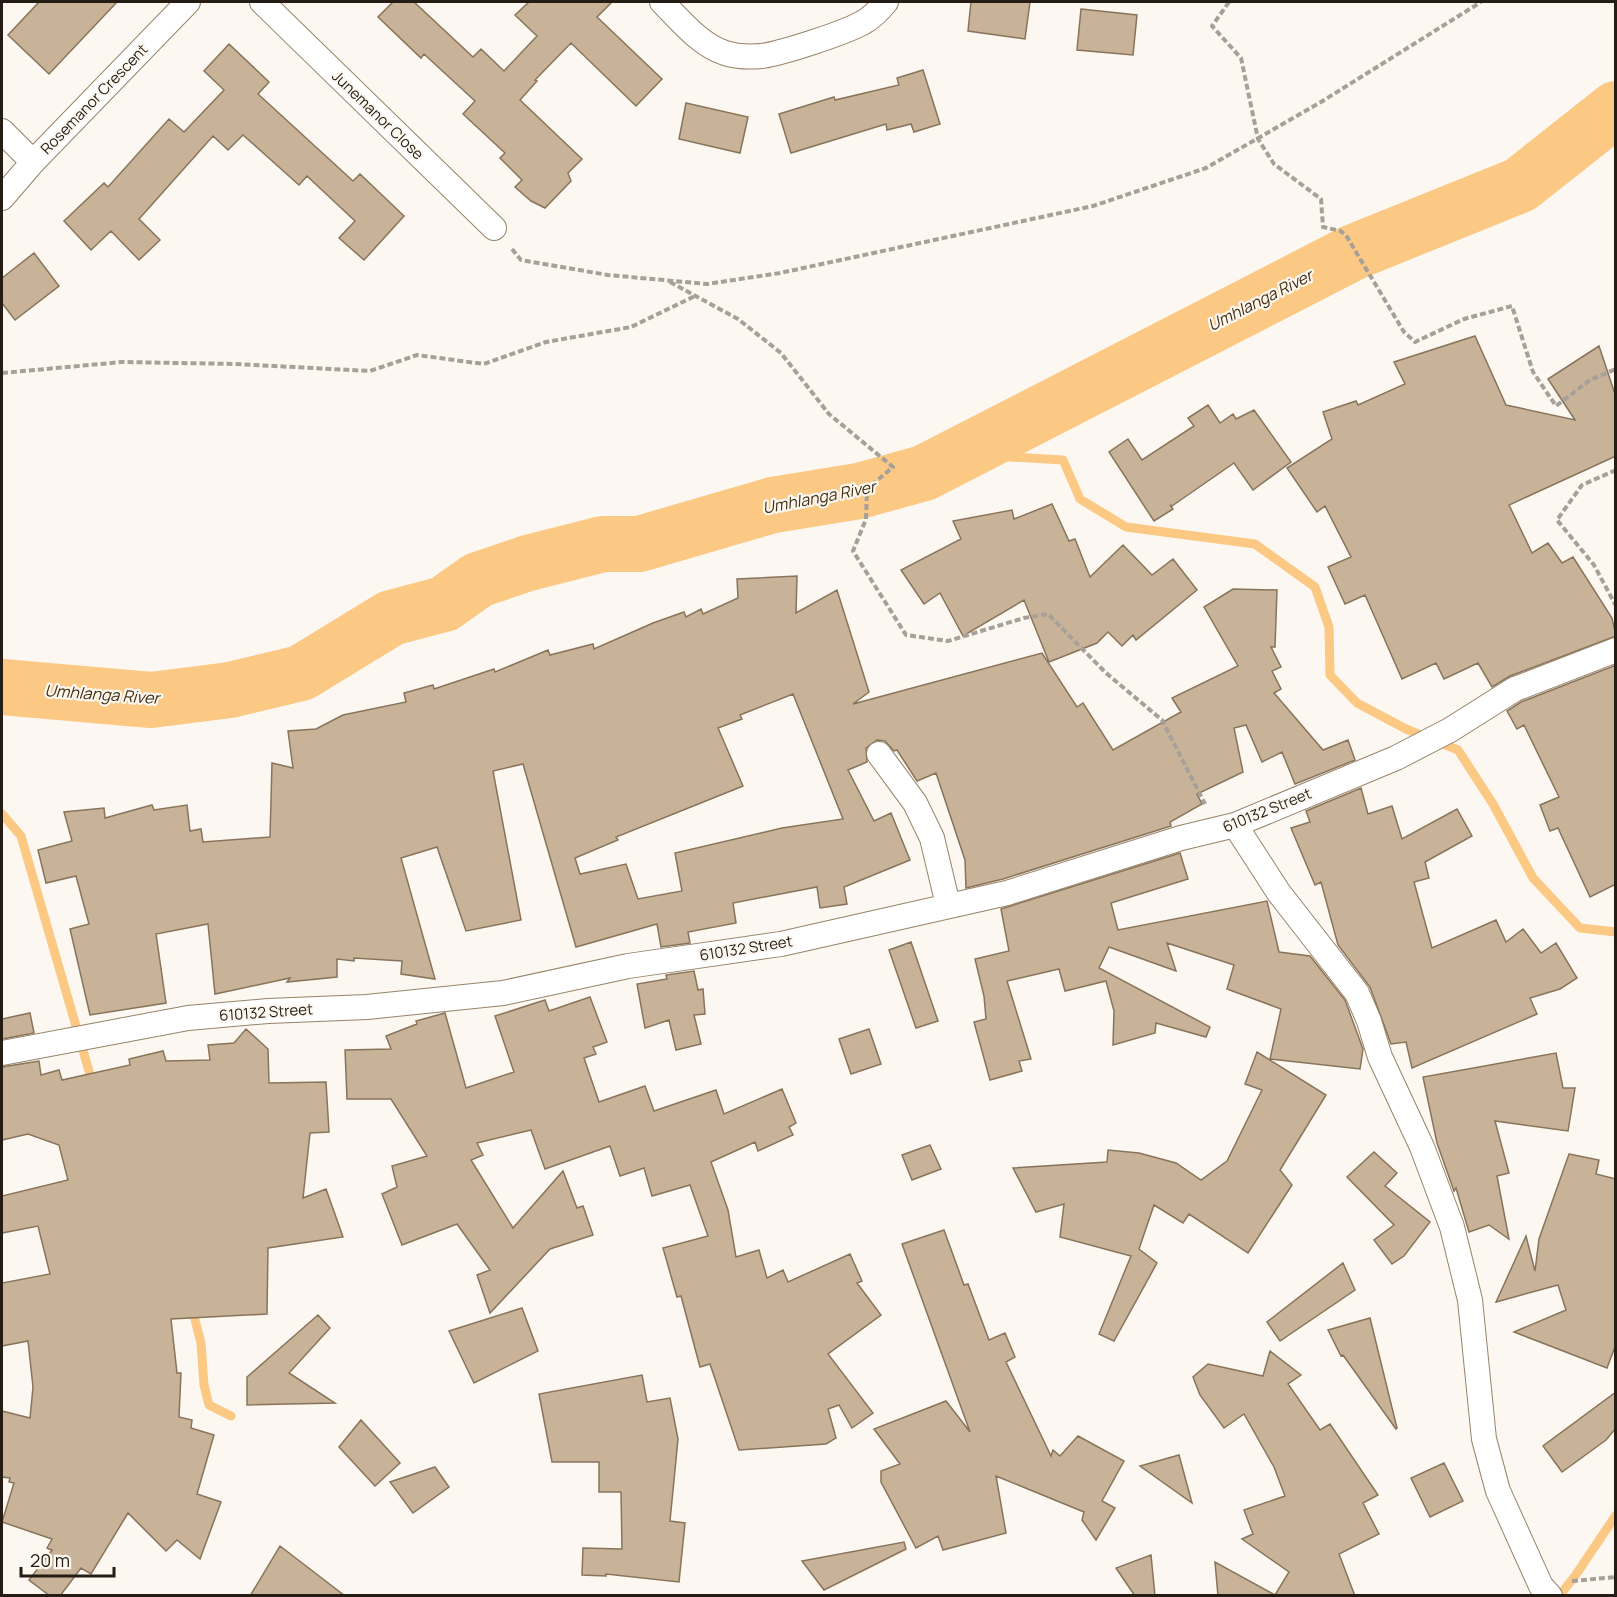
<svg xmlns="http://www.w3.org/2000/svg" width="1617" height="1597" font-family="Manrope,sans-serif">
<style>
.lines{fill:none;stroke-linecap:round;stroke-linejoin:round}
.stream{stroke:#fbc984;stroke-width:9}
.river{stroke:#fbc984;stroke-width:56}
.building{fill:#c9b398;stroke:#88745a;stroke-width:1.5;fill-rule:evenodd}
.minor-casing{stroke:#978368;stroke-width:26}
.path{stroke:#a6a099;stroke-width:4;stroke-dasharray:6 3;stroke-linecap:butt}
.minor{stroke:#fff;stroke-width:24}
.labels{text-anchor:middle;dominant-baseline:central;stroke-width:4.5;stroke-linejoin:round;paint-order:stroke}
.street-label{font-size:15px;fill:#251d13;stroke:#fcf7f1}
.water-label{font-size:16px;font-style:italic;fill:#412c0e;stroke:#fcf7f1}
</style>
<rect width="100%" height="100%" fill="#fcf7f1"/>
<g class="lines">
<!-- stream -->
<path class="stream" d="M960 454 1063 460 1080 499 1126 527 1255 544 1315 587 1329 627 1330 675 1357 703 1406 729 1458 750 1493 804 1533 878 1580 928 1616 932
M2 814 21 836 93 1085
M192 1308 201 1343 204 1385 209 1405 231 1416
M1559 1596 1575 1576 1616 1515"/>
<!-- river -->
<path class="river" d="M2 687 151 700 230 690 301 673 391 618 444 604 478 580 528 563 603 544H639L773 505 859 491 924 473 1354 252 1520 185 1616 109"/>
</g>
<!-- building -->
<path class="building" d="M39 2H117L49 74 8 35Z
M393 2H414L473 57 481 49 504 71 537 36 515 15 529 2H612L597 17 662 79 636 106 571 43 535 80 537 81 520 100 582 159 568 173 571 181 545 208 531 201 515 187 522 180 500 158 505 153 463 114 475 101 424 54 421 58 378 17Z
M971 2H1030L1025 39 968 31Z
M1081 9 1137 15 1133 55 1077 50Z
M229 44 269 82 258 94 353 181 360 174 404 216 364 260 339 238 355 221 307 176 299 185 243 135 228 150 213 136 139 219 160 240 139 260 111 231 91 250 64 221 104 183 108 187 169 119 184 132 224 90 204 71Z
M923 70 940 124 914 132 911 124 887 130 886 124 791 153 779 114 834 97 835 100 899 85 897 78Z
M686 103 748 117 740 153 679 139Z
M34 253 59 286 15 320 2 303V278Z
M1475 336 1506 405 1575 420 1548 379 1599 346 1616 397V456L1509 505 1532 553 1548 543 1562 563 1573 557 1612 618 1616 636 1510 676 1492 687 1478 663 1444 679 1436 663 1402 679 1365 595 1345 604 1328 567 1351 557 1325 506 1317 512 1287 468 1332 439 1323 412 1356 401 1358 405 1405 384 1394 362Z
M1208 405 1220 423 1233 414 1236 419 1254 410 1291 462 1253 490 1234 463 1172 506 1170 505 1173 509 1154 521 1109 452 1128 439 1142 460 1194 426 1188 418Z
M1052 504 1069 541 1075 539 1090 577 1123 545 1152 575 1173 559 1197 590 1136 640 1133 635 1122 646 1108 632 1097 643 1049 662 1024 600 963 636 940 593 924 604 901 570 961 539 953 521 1012 510 1014 519Z
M797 576 796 613 837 590 869 692 853 704 1042 653 1077 707 1083 703 1113 750 1181 712 1172 698 1238 666 1204 607 1233 589 1277 590 1275 647H1271L1281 667 1272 671 1281 689 1274 693 1323 750 1348 740 1355 760 1295 784 1282 752 1262 762 1246 725 1234 728 1243 772 1197 794 1202 804 1170 822 1171 826 1003 879 966 888 965 860 936 773 917 781 897 750 894 751 885 741 877 740 866 748 867 762 848 770 874 821 891 813 910 860 844 887 847 904 820 908 817 887 733 903 736 923 688 932 690 943 661 947 657 924 576 947 523 764 493 771 521 920 466 931 437 847 401 858 435 979 401 974 402 961 354 958V961L337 959V977L287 982 290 978 215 994 208 924 156 934 166 1003 90 1015 70 929 89 924 76 876 46 883 38 850 72 841 64 812 104 808 105 818 152 805 154 810 187 805 190 831 201 829 203 842 270 837 272 763 293 768 288 731 316 729 343 715 406 702 404 693 433 685 434 689 494 669 495 672 548 650 550 655 593 644 594 649 653 623 684 612 686 617 701 609 703 614 738 598 737 579ZM793 694 843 819 782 828 675 853 682 891 638 899 626 864 580 874 575 858 618 840 616 837 743 786 718 728 742 719 740 715Z
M1616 665V884L1590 897 1558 828 1550 831 1540 805 1559 797 1524 725 1517 729 1507 711 1521 702Z
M1361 788 1368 814 1392 806 1402 839 1457 809 1472 836 1425 862 1429 878 1414 882 1432 948 1496 920 1506 942 1523 929 1541 953 1556 943 1577 978 1560 989 1530 998 1537 1014 1412 1068 1406 1042 1391 1044 1370 987 1338 945 1321 882 1315 885 1291 828 1310 822 1306 811Z
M1180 853 1188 879 1111 903 1118 930 1267 901 1279 952 1310 956 1345 1000 1363 1049 1360 1069 1270 1059 1281 1009 1227 989 1234 965 1167 943 1176 971 1109 947 1099 968 1210 1027 1206 1037 1156 1023 1155 1033 1113 1045 1114 1011 1106 981 1065 991 1059 969 1007 981 1031 1059 1019 1061 1022 1071 990 1080 974 1022 986 1019 984 996 975 959 1009 951 1001 909Z
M911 942 938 1021 916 1028 889 950Z
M694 971 698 990 703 989 705 1014 694 1015 701 1044 676 1050 669 1020 645 1028 637 984 667 979 666 975Z
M590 997 607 1042 593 1047 596 1054 584 1058 599 1102 645 1086 654 1111 716 1090 724 1114 782 1089 796 1123 789 1127 793 1135 758 1151 755 1142 711 1162 728 1210 736 1257 759 1250 767 1278 783 1270 788 1282 850 1254 862 1281 857 1283 881 1315 828 1354 873 1413 852 1428 839 1405 828 1409 836 1438 826 1444 739 1450 710 1364 700 1367 681 1296 677 1297 663 1248 708 1236 690 1185 652 1196 644 1168 620 1176 610 1146 545 1169 531 1130 477 1143 483 1155 471 1160 513 1228 563 1171 577 1208 583 1206 593 1235 550 1249 490 1313 477 1275 490 1270 457 1224 402 1245 382 1194 397 1187 392 1166 427 1156 391 1099H347L345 1050 391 1049 386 1036 417 1024 416 1021 445 1013 466 1088 514 1072 495 1016 545 1000 549 1011Z
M30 1013 34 1033 2 1039V1019Z
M246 1029 268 1049 269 1083 326 1082 329 1132 310 1133 303 1198 326 1189 343 1237 268 1248 267 1314 171 1319 177 1373H181L179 1417 192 1420 191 1428 214 1435 197 1494 221 1502 200 1559 177 1540 166 1551 128 1513 91 1574 81 1568 60 1596H50L29 1580 52 1550 47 1548 52 1539 2 1522 14 1483 9 1482 10 1478 2 1477V1411L30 1418 33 1387 28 1341 2 1346V1283L50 1274 38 1226 2 1233V1196L68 1180 59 1145 28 1134 2 1140V1067L39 1061 41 1075 59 1070 62 1080 130 1065 129 1059 163 1051 166 1061 210 1060 208 1045 234 1043Z
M869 1029 881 1064 851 1074 839 1039Z
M1257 1052 1326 1095 1280 1170 1292 1185 1248 1253 1189 1214 1183 1223 1154 1205 1139 1249 1157 1263 1114 1341 1099 1334 1131 1256 1060 1237 1064 1204 1036 1212 1013 1168 1107 1162 1108 1150 1139 1153 1176 1163 1201 1180 1227 1161 1262 1090 1245 1084Z
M1556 1053 1563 1088H1575L1568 1131 1495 1121 1509 1173 1497 1176 1509 1239 1489 1225 1469 1232 1456 1188 1454 1191 1437 1143 1423 1077Z
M930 1145 941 1169 912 1180 902 1155Z
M1374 1152 1397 1173 1385 1186 1430 1222 1404 1256 1392 1264 1374 1240 1394 1225 1347 1177Z
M1569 1154 1599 1160 1596 1174 1616 1179V1344L1607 1368 1514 1332 1566 1310 1558 1285 1496 1302 1526 1236 1535 1271 1539 1239Z
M944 1230 964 1285 968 1284 989 1340 1005 1333 1015 1357 1006 1362 1051 1456 1053 1450 1060 1456 1078 1436 1124 1461 1102 1501 1115 1508 1096 1540 1082 1520 1084 1512 996 1476 1006 1533 943 1550 938 1536 916 1548 881 1482V1471L900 1464 874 1429 946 1401 970 1432 902 1244Z
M1343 1263 1355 1290 1280 1341 1267 1322Z
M522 1308 538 1351 474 1383 449 1331Z
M318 1315 330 1328 289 1373 335 1403 247 1405V1377Z
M1370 1318 1397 1428 1396 1429 1343 1355 1341 1356 1328 1330Z
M1270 1351 1301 1375 1288 1384 1320 1430 1330 1424 1378 1495 1363 1503 1379 1534 1339 1554 1355 1596H1218L1215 1562 1275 1595 1289 1572 1242 1539 1253 1534 1244 1510 1285 1496 1274 1467 1244 1414 1224 1428 1200 1395 1193 1377 1208 1364 1263 1376Z
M642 1375 647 1402 670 1398 678 1439 670 1521 685 1523 679 1582 606 1574V1576L582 1575 583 1548 622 1549 621 1492H599V1462H552L539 1394Z
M1616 1392V1428L1606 1440 1562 1472 1543 1446Z
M361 1420 400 1463 375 1486 339 1447Z
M1179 1455 1192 1503 1140 1466Z
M1444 1463 1463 1501 1430 1517 1411 1478Z
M435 1467 449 1487 413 1513 390 1482Z
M904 1542 906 1549 824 1590 802 1561Z
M280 1546 345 1596H250Z
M1151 1555 1155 1596H1135L1116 1568Z"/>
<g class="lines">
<!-- minor casing -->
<g class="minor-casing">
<path id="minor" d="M262 2 494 228
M662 2C680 20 700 45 725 53 737 57 750 57 762 56 783 53 844 33 862 23 872 18 879 10 886 2
M2 131 33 162
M2 198 33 162 188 2
M879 754 915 803 932 838 948 905
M1235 825 1279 893 1357 993 1369 1021 1380 1057 1422 1147 1452 1227 1470 1300 1484 1439 1498 1491 1541 1586 1550 1596
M2 1053 188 1018 268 1011 367 1007 503 993 628 966 781 944 1007 893 1181 838 1235 825 1396 758 1450 730 1515 689 1616 650"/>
</g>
<!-- path -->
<path class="path" d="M1229 2 1212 26 1241 58 1258 139 1274 164 1321 199 1323 227 1341 231 1347 237 1404 332 1415 342 1464 319 1512 306 1533 372 1556 406 1590 380 1616 369
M512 249 521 260 608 275 707 284 780 273 1093 206 1206 168 1321 102 1481 2
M670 282 738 319 781 353 829 414 893 467 867 489 866 519 853 551 906 635 948 641 1024 618 1048 614 1106 673 1162 720 1205 804
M2 373 122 362 236 364 370 371 417 355 484 364 546 342 631 327 695 296
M1616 470 1582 485 1557 520 1594 565 1616 606
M1572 1581 1616 1577"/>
<!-- minor -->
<use href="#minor" class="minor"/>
</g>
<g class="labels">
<!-- street labels -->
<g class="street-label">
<text transform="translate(94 99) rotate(-46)">Rosemanor Crescent</text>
<text transform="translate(378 115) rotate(44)">Junemanor Close</text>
<text transform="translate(1267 810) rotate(-22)">610132 Street</text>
<text transform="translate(746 948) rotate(-9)">610132 Street</text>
<text transform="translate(266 1012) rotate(-4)">610132 Street</text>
</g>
<!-- water labels -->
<g class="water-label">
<text transform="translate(1260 300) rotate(-27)">Umhlanga River</text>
<text transform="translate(819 497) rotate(-11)">Umhlanga River</text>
<text transform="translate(102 694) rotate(4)">Umhlanga River</text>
</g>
</g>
<!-- border -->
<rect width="1617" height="1597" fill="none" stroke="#251d13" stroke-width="6"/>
<!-- scale -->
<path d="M21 1567v9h93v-9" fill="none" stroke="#251d13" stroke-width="3"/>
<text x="30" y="1567" font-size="18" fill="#251d13" stroke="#fcf7f1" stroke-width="4.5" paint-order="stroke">20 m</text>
</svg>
